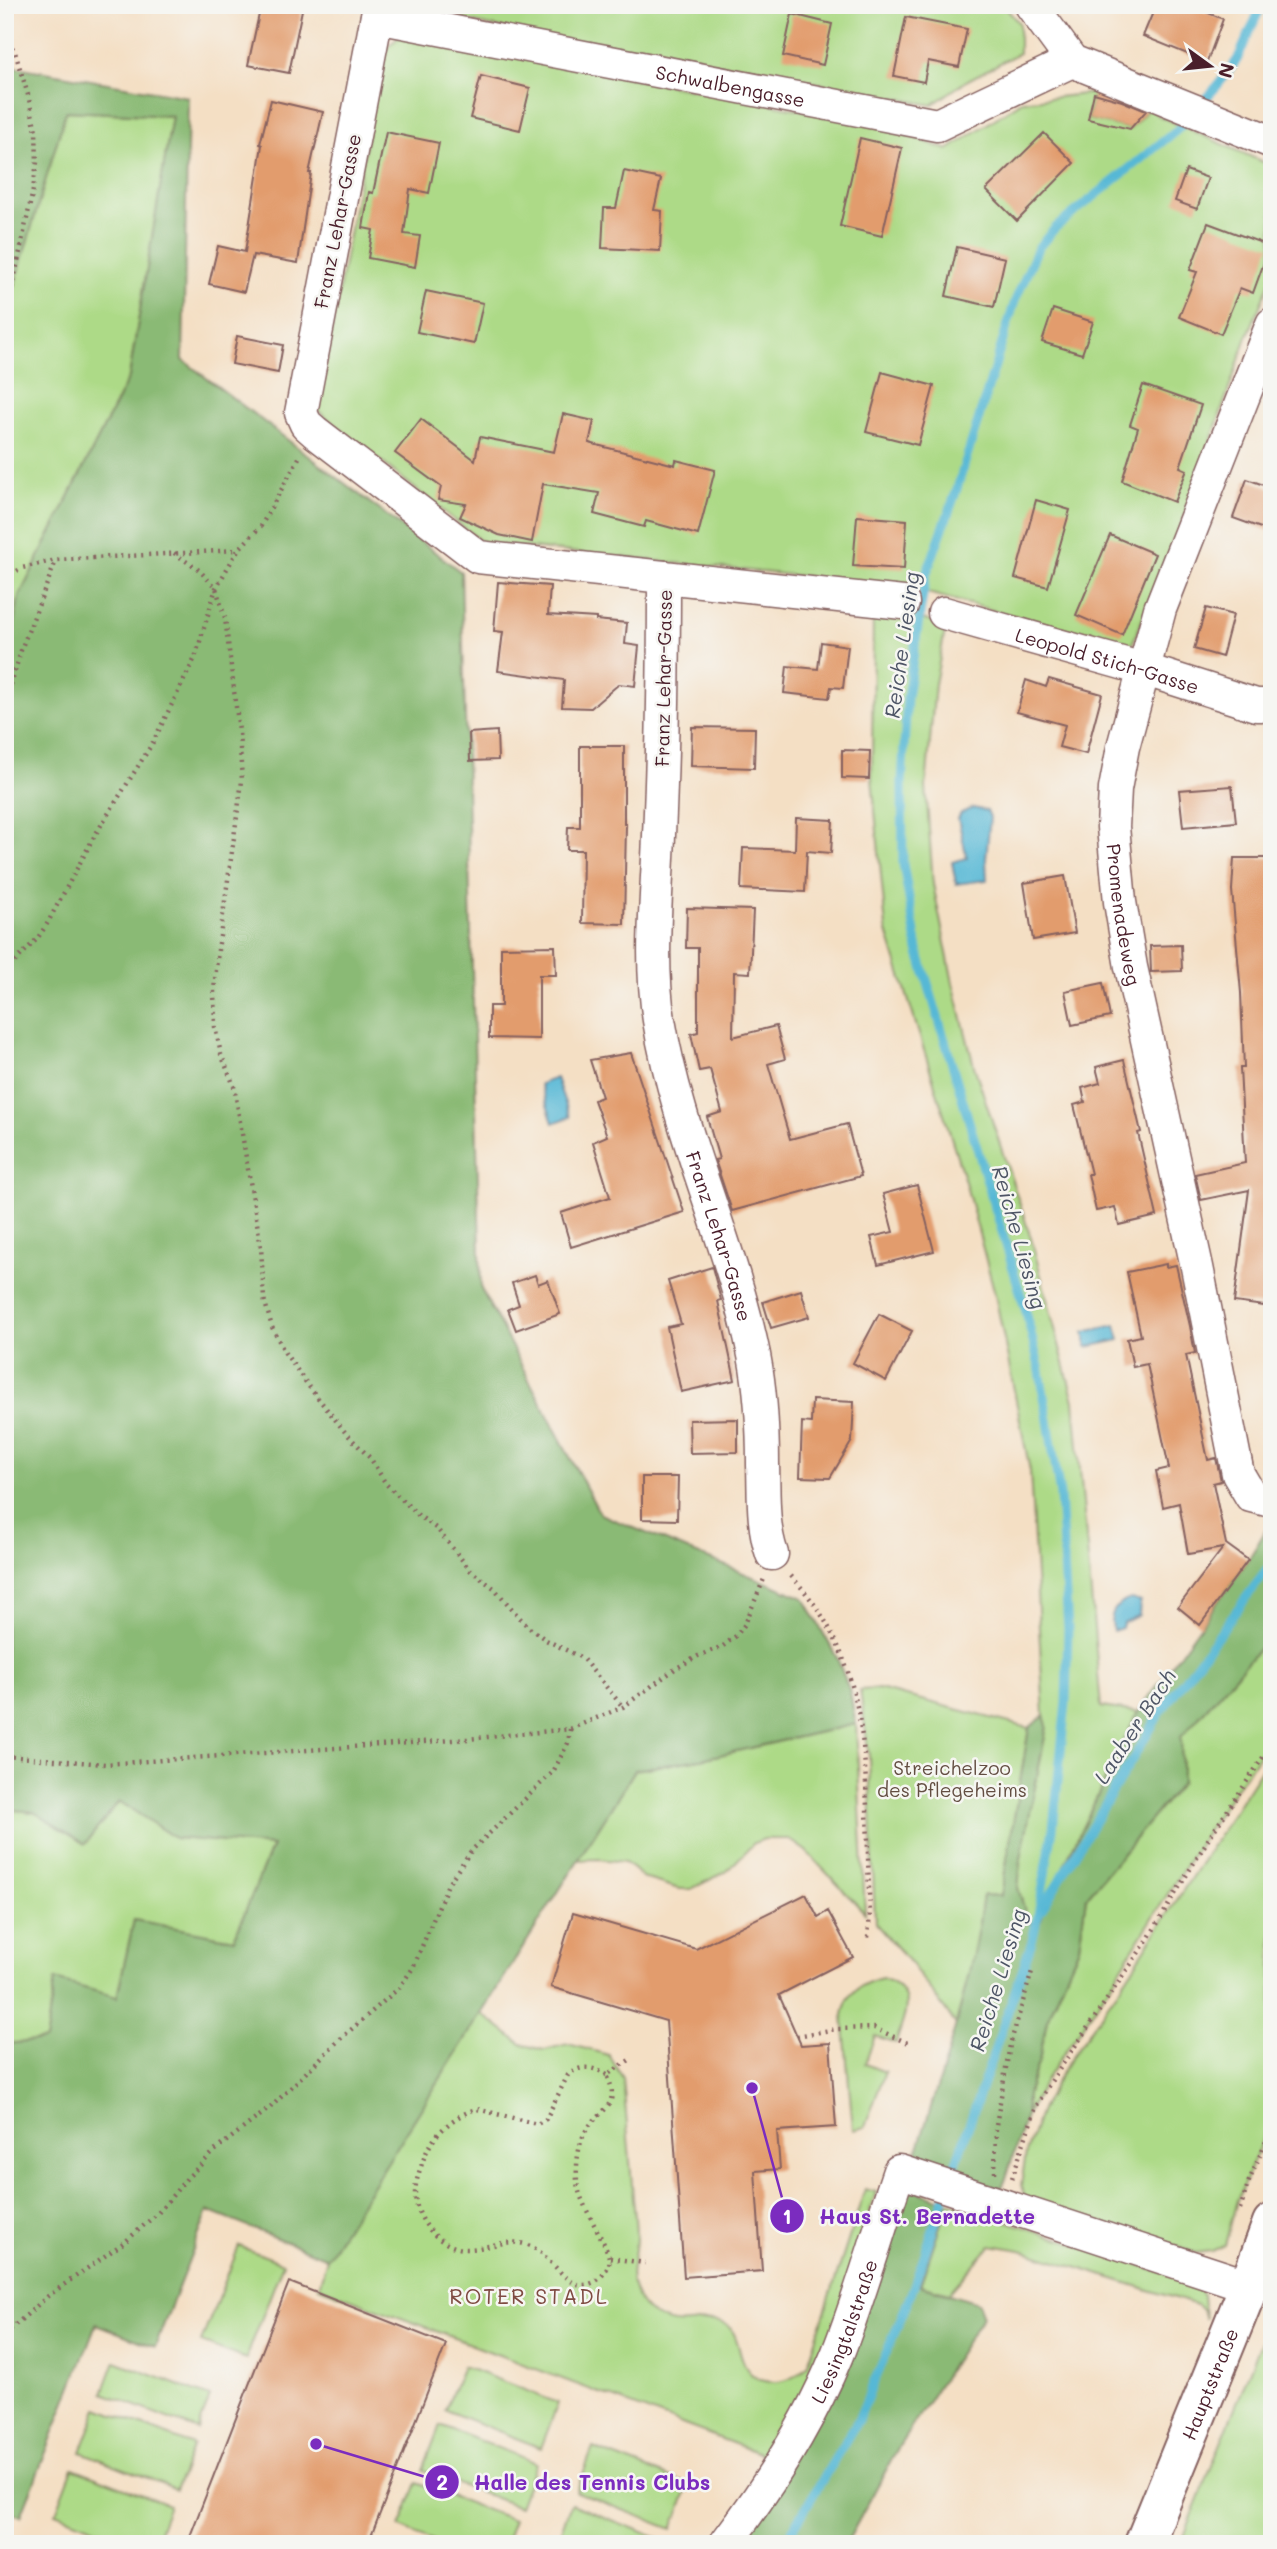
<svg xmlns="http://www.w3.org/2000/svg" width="1277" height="2549" font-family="Mali,sans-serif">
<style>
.green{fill:#adda87;stroke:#7c7c59;stroke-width:2}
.forest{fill:#8aba74;stroke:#6a6c50;stroke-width:2}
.water{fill:#56b8d5;stroke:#506c80;stroke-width:2}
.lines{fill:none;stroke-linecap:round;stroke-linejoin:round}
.stream{stroke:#56b8d5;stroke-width:9}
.building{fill:#e29c6d}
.minor-casing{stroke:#866261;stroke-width:35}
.primary-casing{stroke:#866261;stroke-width:42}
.path{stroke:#866261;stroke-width:4.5;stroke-dasharray:2 5;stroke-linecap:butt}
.minor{stroke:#fff;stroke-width:32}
.primary{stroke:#fff;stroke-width:38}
.labels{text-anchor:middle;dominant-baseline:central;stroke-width:5;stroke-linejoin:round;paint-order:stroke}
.street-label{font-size:19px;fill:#4a1f2b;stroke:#f6f6f2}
.park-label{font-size:19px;fill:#634e42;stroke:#f6f6f2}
.water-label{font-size:21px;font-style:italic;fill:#4e5566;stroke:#f6f6f2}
.neighbourhood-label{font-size:21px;letter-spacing:2px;fill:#7f4b42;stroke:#f6f6f2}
.leader{fill:none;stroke:#7b2cbf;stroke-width:2.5}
.callout-dot{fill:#7b2cbf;stroke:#f6f6f2;stroke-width:2.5}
.mark-label{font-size:21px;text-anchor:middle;font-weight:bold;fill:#fff}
.callout-label{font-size:21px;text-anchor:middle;font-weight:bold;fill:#7b2cbf;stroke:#f6f6f2;stroke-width:5;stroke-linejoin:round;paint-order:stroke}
</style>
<rect width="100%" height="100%" fill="#f6f6f2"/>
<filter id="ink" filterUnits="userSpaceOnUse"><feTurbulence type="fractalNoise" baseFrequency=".0143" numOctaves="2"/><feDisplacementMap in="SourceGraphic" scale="14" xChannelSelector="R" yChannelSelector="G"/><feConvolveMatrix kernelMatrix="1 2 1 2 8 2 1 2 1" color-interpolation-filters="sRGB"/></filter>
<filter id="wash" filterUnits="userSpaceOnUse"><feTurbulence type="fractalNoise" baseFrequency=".00686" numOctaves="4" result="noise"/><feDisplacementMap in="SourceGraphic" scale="28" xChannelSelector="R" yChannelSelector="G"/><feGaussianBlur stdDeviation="1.57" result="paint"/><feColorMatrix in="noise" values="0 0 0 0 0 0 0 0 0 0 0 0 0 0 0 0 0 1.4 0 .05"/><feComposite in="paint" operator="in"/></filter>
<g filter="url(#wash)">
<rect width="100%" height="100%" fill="#f4dfc4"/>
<!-- green -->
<path class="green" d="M408 5H1003L1019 23V53L966 81 932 105 735 67 541 37 410 8Z
M402 35 877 124 948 150 1022 101 1094 93 1088 119 1130 129 1149 108 1159 116 1272 166V277L1247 337 1186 513 1131 647 905 587 483 543 317 410 383 50Z
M66 111 172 116 129 377 19 597 5 678V317Z
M873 608 894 611 946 626 935 684 926 787 933 884 953 983 974 1066 1031 1238 1074 1401 1101 1707 1138 1712 1049 1897 1038 1929 1028 1921 1018 1888 1021 1858 1047 1726 1044 1715 1030 1471 995 1294 966 1185 886 928 872 778Z
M1272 1634V1737L1221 1809 1117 1975 1046 2080 1026 2115 1027 2094 1039 2061 1047 2020 1079 1947 1086 1898 1182 1782 1181 1737Z
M879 1689 1029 1728 1001 1896 983 1895 978 1936 957 2026 911 1964 875 1923 869 1756 860 1690Z
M856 1724 865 1913 806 1851 789 1839H764L754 1843 726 1872 691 1889H680L643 1878 625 1862 599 1859 578 1860 635 1770 706 1758Z
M1272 1753V2117L1237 2200 1225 2245 1212 2251 1196 2253 1026 2201 1021 2185 1026 2153 1041 2110 1062 2071 1127 1977Z
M119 1801 175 1838 272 1845 235 1940 134 1920 117 1997 45 2041 5 2044V1809L34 1812 85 1844Z
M882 1978C919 1991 904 2015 896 2043L875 2036 865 2064 885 2072 865 2127 853 2130 843 2015C846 1993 861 1983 882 1978Z
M481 2013 521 2044 544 2050 568 2044 609 2055 623 2078C626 2114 629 2149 632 2185 633 2202 636 2220 636 2238 636 2256 627 2272 634 2290 642 2313 665 2326 689 2323 701 2322 713 2318 725 2324 747 2336 731 2384 777 2382 790 2381 800 2374 808 2364L865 2189 876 2192 822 2363 769 2457 319 2287 327 2258Z
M948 2202 1195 2283 1203 2296 1205 2319 1202 2310 1197 2305 1021 2250 991 2245 949 2293 920 2285Z
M239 2246 283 2263 246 2359 201 2342Z
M1272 2314V2544H1181Z
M115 2361 210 2397 198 2430 103 2393Z
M463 2366 558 2403 541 2448 445 2410Z
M98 2408 193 2445 176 2489 81 2452Z
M440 2425 536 2463 519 2507 423 2470Z
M593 2448 689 2485 672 2529 576 2492Z
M73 2468 169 2505 154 2544H137L56 2513Z
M417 2483 513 2520 504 2544H442L400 2527Z
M571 2504 666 2541 665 2544H556Z"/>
<!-- forest -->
<path class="forest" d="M5 65 188 97 183 360 461 572 481 1289 600 1514 804 1598 837 1658 850 1692 856 1724 706 1758 635 1770 327 2258 208 2211 155 2347 96 2324 21 2516 5 2510V2044L45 2040 55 1980 117 1997 134 1920 234 1939 272 1846 175 1838 119 1801 85 1844 34 1812 5 1809V678L19 597 129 377 172 116 66 111 5 317Z
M1272 1520V1634L1181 1737 1182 1782 1086 1898 1079 1947 1047 2020 1039 2061 1027 2094 1026 2115 1005 2181 1002 2187 997 2188 914 2160C942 2073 971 1987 983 1895L1001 1896 1029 1728 1044 1715 1047 1726 1021 1858 1018 1888 1028 1921 1038 1928 1049 1897 1138 1712 1248 1560Z
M905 2188 948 2202 920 2285 978 2303 983 2316 898 2448 846 2544H739Z"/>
<!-- water -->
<path class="water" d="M973 808 987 811 990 817 986 859 987 880 956 884 952 862 967 858 958 819 961 813Z
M556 1078 570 1117 553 1123 540 1084Z
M1116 1325 1120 1340 1087 1347 1084 1332Z
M1131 1599 1140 1602 1139 1615 1123 1623 1122 1628 1113 1631C1107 1615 1116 1603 1131 1599Z"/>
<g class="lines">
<!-- stream -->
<path class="stream" d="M1039 1914 1162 1710 1272 1563
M784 2544 858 2420 911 2294 1032 1941 1038 1915 1053 1829 1066 1703 1068 1629 1060 1495 1040 1371 1026 1312 918 950 903 864 902 782 907 697 926 575 955 495 1015 301 1038 248 1055 228 1177 130 1218 85 1237 60 1262 5"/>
</g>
<g id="blocks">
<!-- building -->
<path class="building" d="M261 5H303L289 73 248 65Z
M1156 5H1189L1223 19 1207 62 1143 36Z
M792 14 832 24 823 65 783 56Z
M906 17 967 29 959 67 928 61 924 82 894 76Z
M481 76 530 88 520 130 470 118Z
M1094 93 1122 101 1146 111 1130 129 1088 119Z
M271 100 323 112 309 173H311L298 263 253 255 244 292 209 284 218 246 245 252 262 145 260 144Z
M386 132 439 143 429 193 410 189 404 234 420 236 415 267 368 258 373 230 363 228 369 192 373 193Z
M1044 133 1074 163 1017 221 986 190Z
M860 138 902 148 882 236 840 226Z
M1186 170 1208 178 1197 209 1175 201Z
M624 171 661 179 654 210 662 211 660 251 602 248 604 208H616Z
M1208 223 1270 246 1253 293 1240 288 1221 334 1179 317 1197 272 1190 270Z
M957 247 1005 258 994 307 946 296Z
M426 291 483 303 474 344 417 332Z
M1053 309 1093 322 1082 354 1042 342Z
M237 336 283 345 278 373 232 364Z
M882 372 934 386 918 445 866 432Z
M1143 385 1201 405 1180 467 1187 470 1174 502 1122 481 1138 428 1130 425Z
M563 414 594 421 589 443 675 465 676 460 715 470 698 535 646 521 644 527 594 514 599 493 543 484 532 542 499 535 460 517 466 504 438 500 441 487 395 453 421 419 475 460 480 437 554 452Z
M1247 479 1272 488V532L1233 518Z
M1036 500 1070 510 1048 587 1015 578Z
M857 516 907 520 904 569 853 566Z
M1110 535 1155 554 1122 635 1076 615Z
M498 582 550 586 548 615 596 618V620L627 623 625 644 639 646 635 686 619 684 591 708 562 707 564 680 498 671 503 632 494 631Z
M1206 608 1233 615 1222 657 1194 649Z
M821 642 848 646 843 688 831 687 829 698 784 693 787 666 818 669Z
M1049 679 1102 694 1086 754 1059 747 1065 725 1017 712 1026 680 1046 687Z
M692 727 755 728 754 768 691 766Z
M497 731 498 760 470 761 469 733Z
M580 746H624V824H626L624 924 582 923 583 850H567L568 827H580Z
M842 750 870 751 869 779 842 778Z
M1232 786 1236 822 1183 827 1179 790Z
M796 818 833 820 831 853 807 851 805 892 741 889 743 848 795 850Z
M1234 858H1272V1307L1234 1302 1249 1190 1201 1200 1195 1174 1245 1163 1240 1068H1244L1241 993 1232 890Z
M1065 876 1075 933 1033 940 1024 883Z
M687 908 753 910 750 973 734 972 733 1037 776 1026 785 1059 768 1064 790 1139 847 1124 861 1176 732 1211 715 1160 719 1159 707 1117 722 1112 710 1069 699 1071 691 1034 698 1032V948H686Z
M1181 945 1182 971 1151 972 1150 946Z
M555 946 556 975H539V1039L489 1038V1006H501V947Z
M1103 983 1110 1017 1072 1025 1065 991Z
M631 1053 684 1212 571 1247 561 1213 610 1197 593 1142 607 1136 594 1100 602 1097 590 1060Z
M1124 1060 1141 1132 1138 1133 1157 1216 1119 1225 1115 1207 1096 1211 1088 1174H1091L1074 1105 1085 1102 1082 1088 1100 1083 1096 1067Z
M917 1185 934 1251 878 1265 871 1237 893 1232 883 1194Z
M1166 1264V1267L1176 1265 1190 1326 1195 1353 1186 1355 1208 1460 1216 1458 1221 1481 1213 1483 1226 1544 1248 1560 1200 1625 1178 1607 1223 1548 1188 1554 1179 1503 1163 1507 1156 1471 1169 1468 1147 1364 1133 1367 1127 1339 1141 1336 1127 1272Z
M712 1267 721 1300 718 1301 735 1380 681 1392 667 1327 681 1324 668 1281Z
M535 1275 538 1284 548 1280 560 1314 516 1330 508 1309 519 1305 512 1283Z
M801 1290 809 1317 771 1328 763 1302Z
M879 1314 912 1331 886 1381 853 1363Z
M812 1400 854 1402 852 1441 830 1478 800 1477 802 1422 811 1423Z
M738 1419V1452L690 1453 689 1420Z
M642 1477H678L677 1520 642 1519Z
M806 1894 818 1917 828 1911 853 1957 779 1995 801 2045 830 2043 836 2127 777 2131 780 2169 755 2171 762 2271 684 2277 666 2021 551 1987 573 1913 696 1949Z
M289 2282 446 2344 368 2544H187Z"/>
</g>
</g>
<g filter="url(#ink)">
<use href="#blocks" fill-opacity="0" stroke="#866261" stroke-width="2"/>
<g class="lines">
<!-- minor casing -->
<g class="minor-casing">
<g id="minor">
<path id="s1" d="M379 5 301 413 306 424 315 432 478 557 664 577C664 663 663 749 659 835 657 896 649 960 659 1020 678 1135 731 1241 754 1355 761 1391 763 1428 763 1465 764 1495 762 1525 772 1554"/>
<path d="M1031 5 1072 61 1272 142"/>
<path id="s2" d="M377 17 937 125 1072 61"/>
<path id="s3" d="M1272 324 1160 609 1123 747 1115 789 1113 827 1120 902 1131 967 1197 1267 1238 1474 1251 1496 1267 1500 1272 1496"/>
<path d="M664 577 903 603"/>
<path id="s4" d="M944 613 1143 669 1256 705H1272"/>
<path id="s5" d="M725 2544C770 2485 809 2423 837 2355 861 2295 878 2232 899 2171L1249 2286"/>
</g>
</g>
<!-- primary casing -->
<g class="primary-casing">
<g id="primary">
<path id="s6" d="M1144 2544 1249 2286 1272 2223"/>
</g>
</g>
<!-- path -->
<path class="path" d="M5 35 15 52 28 95 36 131 37 162 33 190 5 322
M174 553 199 570 216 588 225 618 239 731 242 781 218 950 214 990 215 1027 221 1054 234 1086 261 1247 264 1299 272 1327 285 1353 310 1388 345 1432 371 1459 386 1484 418 1515 437 1529 471 1571 494 1588 527 1626 546 1640 582 1658 623 1707
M5 578 22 568 56 560 238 550
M5 705 22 647 56 561
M5 972 37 939 47 924 95 835 152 744 195 658 216 588 238 550 261 526 300 456
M791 1576C881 1670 863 1792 870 1912L868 1938
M5 1756 105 1764 467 1739 570 1729 623 1707 675 1669 698 1656 723 1646 736 1636 745 1624 764 1579
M797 2036 836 2029 874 2028 910 2044
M607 2075C594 2067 581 2064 568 2075L546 2119 537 2124 477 2109C453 2115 432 2136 424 2158 420 2169 415 2183 415 2194 416 2220 438 2247 465 2249 487 2250 505 2237 528 2245 554 2255 566 2294 592 2283 600 2280 606 2272 609 2264 613 2249 578 2205 577 2181 576 2164 578 2143 587 2129 602 2108 621 2106 607 2075L631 2059
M995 2173 996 2125 1010 2045 1033 1968
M1012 2178 1036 2107 1050 2083 1148 1939 1209 1838 1272 1744
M1240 2209 1249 2181 1270 2132
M610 2258 645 2263
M5 2334 48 2296 126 2241 158 2213 187 2178 219 2147 271 2107 338 2041 399 1988 413 1968 448 1884 471 1851 553 1772 568 1743 570 1729"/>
<!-- minor -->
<use href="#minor" class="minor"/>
<!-- primary -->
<use href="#primary" class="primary"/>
</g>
</g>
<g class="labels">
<!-- street labels -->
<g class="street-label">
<text stroke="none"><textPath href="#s2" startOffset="360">Schwalbengasse</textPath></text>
<text transform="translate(337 221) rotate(-79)">Franz Lehar-Gasse</text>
<text stroke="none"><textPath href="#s4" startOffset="170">Leopold Stich-Gasse</textPath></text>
<text transform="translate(663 678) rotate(-89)">Franz Lehar-Gasse</text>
<text stroke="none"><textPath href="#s3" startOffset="618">Promenadeweg</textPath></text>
<text stroke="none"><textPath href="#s1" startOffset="1500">Franz Lehar-Gasse</textPath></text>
<text stroke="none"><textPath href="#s5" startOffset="245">Liesingtalstraße</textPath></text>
<text stroke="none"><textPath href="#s6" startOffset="173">Hauptstraße</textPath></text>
</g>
<!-- park labels -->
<g class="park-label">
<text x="952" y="1767">Streichelzoo<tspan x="952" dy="22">des Pflegeheims</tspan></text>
</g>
<!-- water labels -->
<g class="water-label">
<text transform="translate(901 645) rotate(-82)">Reiche Liesing</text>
<text transform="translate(1020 1237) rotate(74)">Reiche Liesing</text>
<text transform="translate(1134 1726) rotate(-57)">Laaber Bach</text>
<text transform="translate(997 1980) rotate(-73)">Reiche Liesing</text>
</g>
<!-- neighbourhood labels -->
<g class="neighbourhood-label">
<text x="529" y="2295">ROTER STADL</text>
</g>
</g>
<!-- callouts -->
<path class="leader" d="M752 2088L787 2216M316 2444L442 2482"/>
<g class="callout-dot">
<circle cx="752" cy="2088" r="7"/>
<circle cx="316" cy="2444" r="7"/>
<circle cx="787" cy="2216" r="18"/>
<circle cx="442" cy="2482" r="18"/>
</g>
<g class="mark-label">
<text x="787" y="2224">1</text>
<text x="442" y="2490">2</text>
</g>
<g class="callout-label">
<text x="927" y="2224">Haus St. Bernadette</text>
<text x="592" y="2490">Halle des Tennis Clubs</text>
</g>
<!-- margin -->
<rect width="1277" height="2549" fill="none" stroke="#f6f6f2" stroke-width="28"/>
<!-- north arrow -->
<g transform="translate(1210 66) rotate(105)" stroke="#f6f6f2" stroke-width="5" paint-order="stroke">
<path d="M0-5L12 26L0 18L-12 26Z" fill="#4a1f2b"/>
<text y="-10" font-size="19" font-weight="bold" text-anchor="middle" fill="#4a1f2b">N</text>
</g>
</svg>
